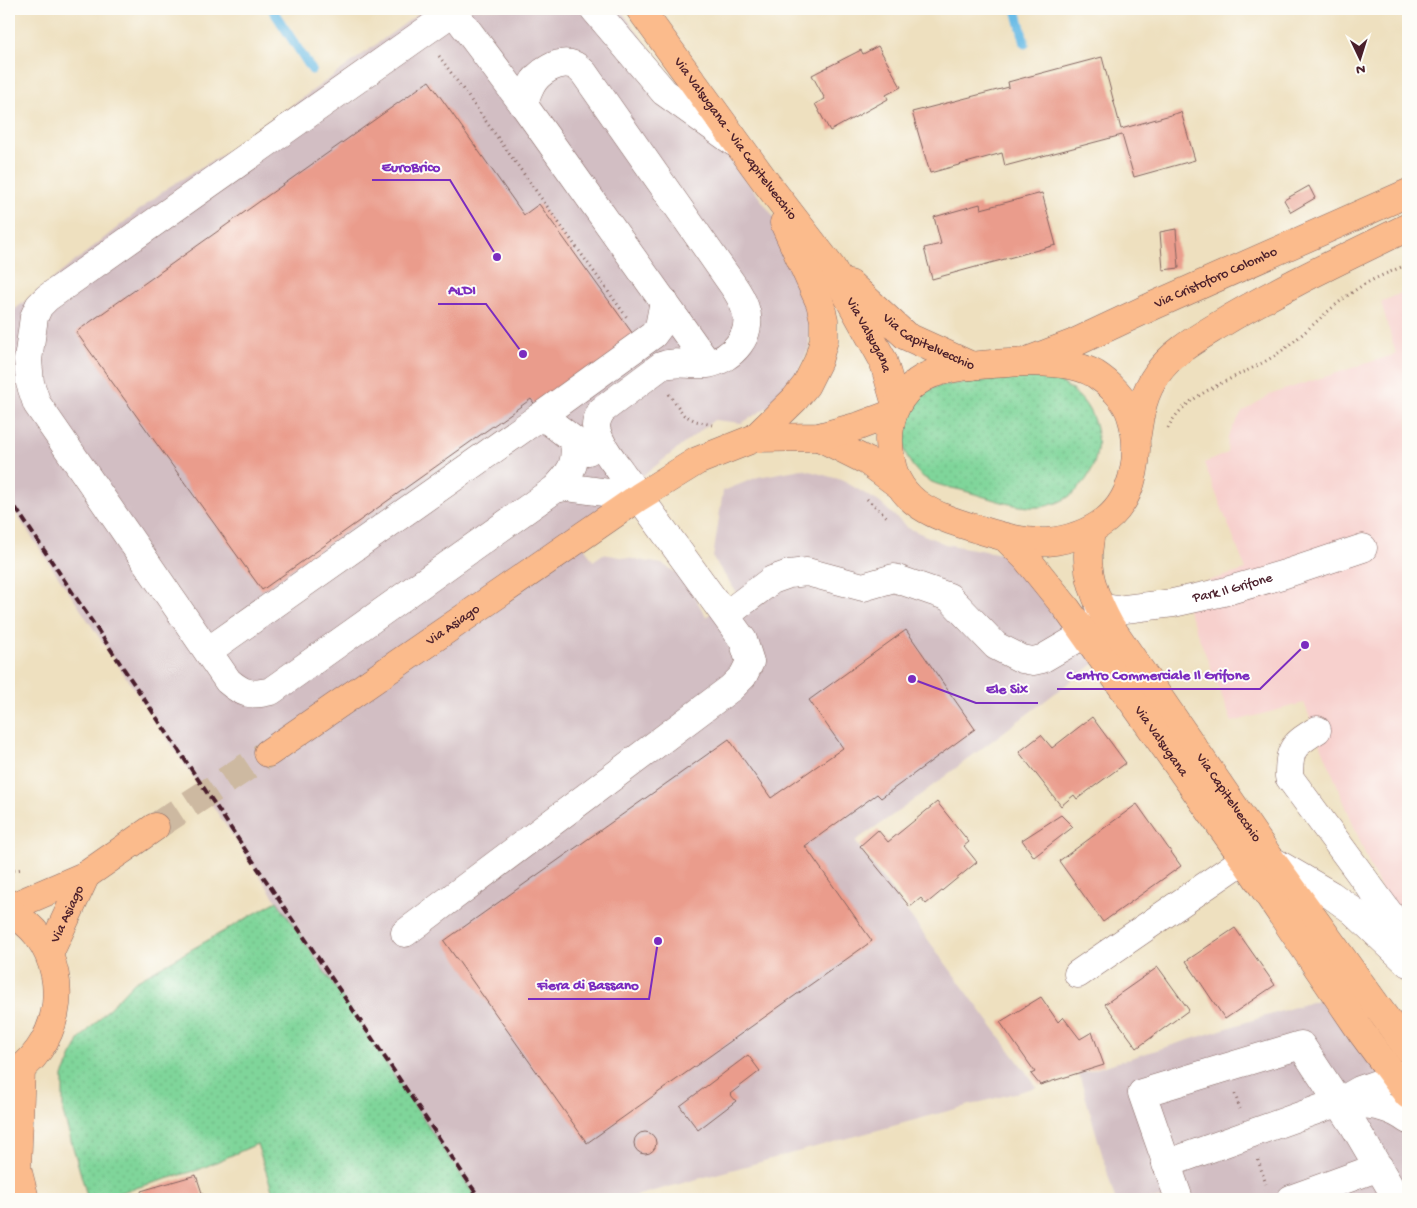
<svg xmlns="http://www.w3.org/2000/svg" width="1417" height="1208" font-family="'Gochi Hand',sans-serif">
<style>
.built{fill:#f7d0cd}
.industrial{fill:#d2bec3}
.grass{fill:url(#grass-dots);stroke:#647a62}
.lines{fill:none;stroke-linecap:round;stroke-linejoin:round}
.stream{stroke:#6abce6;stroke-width:9}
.building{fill:#ea9c8c}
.major-tunnel{stroke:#cdb9a1;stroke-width:28;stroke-dasharray:28 14;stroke-linecap:butt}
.minor-casing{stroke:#83635f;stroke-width:29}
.major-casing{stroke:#83635f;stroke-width:29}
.path{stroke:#83635f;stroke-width:3;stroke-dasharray:1 4;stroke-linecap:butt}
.minor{stroke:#fff;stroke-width:28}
.major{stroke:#fbbb8c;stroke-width:28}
.rail{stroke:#4a1f2b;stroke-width:4;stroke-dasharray:8 4;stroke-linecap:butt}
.labels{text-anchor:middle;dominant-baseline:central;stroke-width:4;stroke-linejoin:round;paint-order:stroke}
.street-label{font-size:14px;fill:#4a1f2b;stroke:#fdfcf7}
.leader{fill:none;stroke:#7b2cbf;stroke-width:2}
.callout-dot{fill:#7b2cbf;stroke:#fdfcf7;stroke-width:2}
.callout-label{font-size:15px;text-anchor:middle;font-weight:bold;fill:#7b2cbf;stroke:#fdfcf7;stroke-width:4;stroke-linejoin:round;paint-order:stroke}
</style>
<defs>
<pattern id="grass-dots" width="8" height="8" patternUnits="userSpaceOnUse" patternTransform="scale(1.25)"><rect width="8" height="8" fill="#7fd59a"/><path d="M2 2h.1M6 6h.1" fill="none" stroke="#6fb685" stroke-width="1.8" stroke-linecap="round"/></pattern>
</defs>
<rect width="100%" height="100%" fill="#fdfcf7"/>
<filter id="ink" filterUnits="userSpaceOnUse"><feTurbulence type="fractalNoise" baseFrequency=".02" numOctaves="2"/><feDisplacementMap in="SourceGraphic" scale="10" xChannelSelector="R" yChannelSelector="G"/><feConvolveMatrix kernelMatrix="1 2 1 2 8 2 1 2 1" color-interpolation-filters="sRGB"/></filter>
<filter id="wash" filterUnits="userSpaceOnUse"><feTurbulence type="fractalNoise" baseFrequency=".0096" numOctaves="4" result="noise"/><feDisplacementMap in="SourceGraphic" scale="20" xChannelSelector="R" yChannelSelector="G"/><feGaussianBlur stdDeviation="1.12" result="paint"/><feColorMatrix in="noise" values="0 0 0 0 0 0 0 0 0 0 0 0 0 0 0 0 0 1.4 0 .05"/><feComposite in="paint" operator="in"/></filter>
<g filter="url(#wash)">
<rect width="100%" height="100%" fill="#eee0bf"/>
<!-- built -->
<path class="built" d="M1408 290V943L1372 871 1304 703 1232 722 1180 589 1246 570 1204 463 1227 453 1228 436 1242 412 1271 394 1396 354 1381 302Z"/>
<!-- industrial -->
<path class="industrial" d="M425 9H620L802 255 809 318V348L796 376 779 400 742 423 714 420 574 530 593 561 603 554 662 564 684 577 706 617 737 593 713 558 723 491 758 477 802 469 842 480 879 502 908 528 945 544 1020 557 1095 663 903 808 855 841 1037 1087 624 1199H477L9 503V314L167 188 235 147Z
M1330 996 1408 1108V1199H1115L1079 1074Z"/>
<!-- grass -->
<path class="grass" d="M1034 377C1041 378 1049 379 1056 381 1067 384 1076 393 1083 401 1115 442 1091 502 1039 507 1016 509 984 496 961 490 948 487 933 485 922 476 894 453 896 408 929 390 940 384 954 384 966 383 989 380 1011 378 1034 377Z
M277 901 477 1199H275L257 1144 198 1170 97 1199H88L63 1113V1076L79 1040 134 982Z"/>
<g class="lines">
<!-- stream -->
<path class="stream" d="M272 9 312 70
M1016 9 1025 44"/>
</g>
<g id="blocks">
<!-- building -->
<path class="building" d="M878 46 901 87 886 95 888 99 830 131 815 104 825 99 812 75 861 50 863 54Z
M1102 57 1121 129 1181 112 1195 160 1134 177 1122 135 1005 166 1002 153 930 173 912 112 1009 87 1008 82Z
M429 81 524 215 539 204 638 341 540 412 531 399 262 590 76 332Z
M1309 186 1315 198 1291 212 1284 200Z
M1042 193 1056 245 932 279 924 248 941 244 934 217 980 204 981 209Z
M1176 229 1179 268 1163 270 1160 232Z
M906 630 975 729 881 798 877 794 805 846 872 941 587 1143 444 941 729 739 771 798 843 748 809 700Z
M1092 717 1126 763 1077 799 1074 795 1061 806 1019 752 1041 735 1052 748Z
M937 802 969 842 964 846 977 862 926 904 921 898 910 907 860 846 878 830 888 842Z
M1137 804 1181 866 1103 922 1059 861Z
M1061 815 1073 827 1034 857 1022 840Z
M1235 928 1275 985 1225 1019 1186 961Z
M1158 967 1189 1010 1137 1048 1105 1004Z
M1041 997 1058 1022 1063 1017 1080 1039 1092 1032 1104 1065 1040 1085 1031 1074 1035 1072 1000 1022Z
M748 1055 760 1071 730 1094 736 1101 698 1130 680 1106Z
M634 1143a11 11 0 1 1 22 0a11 11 0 1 1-22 0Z
M196 1175 204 1199H143L141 1191Z"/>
</g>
</g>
<g filter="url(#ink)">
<use href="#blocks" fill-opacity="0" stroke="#83635f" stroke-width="1"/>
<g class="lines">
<!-- major-tunnel -->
<path class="major-tunnel" d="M155 827 268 753"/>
<!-- minor casing -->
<g class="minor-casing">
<g id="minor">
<path d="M457 9 47 298 39 306 34 317 28 360 30 383 37 404 228 681C243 694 251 696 271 691L555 489C571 472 577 465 574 441"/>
<path d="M594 9 664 92 735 143"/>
<path d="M453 11 523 104"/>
<path d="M538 418 653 335 659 327 664 301"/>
<path d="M555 489 566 487 639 497"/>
<path id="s1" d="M1099 607 1117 610 1173 603 1223 592 1285 574 1363 548"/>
<path d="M726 615 772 580 789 574 807 572 863 587 894 578 949 597 996 646 1022 659 1033 661 1042 659 1085 634"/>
<path d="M208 651 538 418 549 421 588 451"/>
<path d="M1317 730C1293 745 1289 748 1289 777L1408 939"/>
<path d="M1273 861 1331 895 1352 910 1408 963"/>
<path d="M405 933 731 688 743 676 750 662 743 640 621 472C612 459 597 442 596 426 596 420 599 416 601 411L661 366C676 360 691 366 707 364 732 360 755 334 745 308 742 299 737 291 732 284L584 73C581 70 577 66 574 65 559 59 538 72 531 86 528 92 526 98 523 104L708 364"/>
<path d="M1078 974 1262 847"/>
<path d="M1339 1102C1366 1105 1386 1103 1408 1120"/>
<path d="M1166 1164 1339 1102 1360 1090 1408 1073"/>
<path d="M1179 1199 1142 1093 1301 1045 1353 1124 1397 1199"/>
<path d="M1291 1199 1379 1167"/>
</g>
</g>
<!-- major casing -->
<g class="major-casing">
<g id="major">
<path id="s2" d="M640 9 765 181 832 268 883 360 896 405"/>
<path id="s3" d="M850 284 906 336 972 366"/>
<path id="s4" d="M1032 359 1074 343 1155 305 1408 193"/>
<path d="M1025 362C1048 363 1074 362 1095 374 1109 383 1126 399 1131 416 1142 450 1135 497 1106 520 1089 533 1068 540 1047 542 1022 543 1000 536 977 529 939 517 899 506 891 461 889 450 888 439 890 427 893 406 905 388 925 377 951 364 996 364 1025 362Z"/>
<path d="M1137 434C1140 412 1144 392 1157 374 1172 352 1198 338 1219 325 1280 288 1345 258 1408 227"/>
<path d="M819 437 867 461 899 485"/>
<path d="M755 438 795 399 806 385 818 361 824 340V320L820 303 784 223"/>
<path id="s5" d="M1091 530C1090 538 1089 546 1088 554 1087 578 1099 606 1110 626L1262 847 1408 1049"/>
<path id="s6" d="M1006 538 1026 558 1067 609 1244 859 1362 1033 1408 1095"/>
<path id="s7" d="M268 753 639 497 697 461 755 438 819 437 859 426 891 414"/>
<path d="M9 908 86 875 155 827"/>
<path d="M9 911C20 918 31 926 38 936 72 983 58 1048 9 1077"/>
<path id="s8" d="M49 954 86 875"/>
<path d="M21 1070 17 1168 25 1199"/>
</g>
</g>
<!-- path -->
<path class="path" d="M439 56 628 319
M669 394 684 415 696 421 712 425
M1168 428C1186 390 1244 377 1277 354 1305 335 1328 308 1357 289 1373 278 1391 272 1408 264
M867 499 888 518
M9 871 23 869
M1235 1094 1240 1109
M1258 1160 1266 1184"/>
<!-- minor -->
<use href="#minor" class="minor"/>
<!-- major -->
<use href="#major" class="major"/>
<!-- rail -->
<path class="rail" d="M9 498 480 1199"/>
</g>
</g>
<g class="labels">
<!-- street labels -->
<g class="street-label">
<text stroke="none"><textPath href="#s2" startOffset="161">Via Valsugana - Via Capitelvecchio</textPath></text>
<text stroke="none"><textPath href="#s4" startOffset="201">Via Cristoforo Colombo</textPath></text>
<text stroke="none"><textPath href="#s2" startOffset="399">Via Valsugana</textPath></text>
<text stroke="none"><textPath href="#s3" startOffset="99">Via Capitelvecchio</textPath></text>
<text stroke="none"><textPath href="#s1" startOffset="136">Park Il Grifone</textPath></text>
<text stroke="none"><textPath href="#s7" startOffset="225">Via Asiago</textPath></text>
<text stroke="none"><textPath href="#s6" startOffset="256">Via Valsugana</textPath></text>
<text stroke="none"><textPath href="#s5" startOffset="309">Via Capitelvecchio</textPath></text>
<text stroke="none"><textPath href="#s8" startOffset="44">Via Asiago</textPath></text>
</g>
</g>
<!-- callouts -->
<path class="leader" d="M497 257L450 180H372M523 354L486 304H438M1305 645L1260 689H1057M912 679L976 703H1038M658 941L649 999H528"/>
<g class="callout-dot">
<circle cx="497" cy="257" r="5"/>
<circle cx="523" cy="354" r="5"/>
<circle cx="1305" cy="645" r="5"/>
<circle cx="912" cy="679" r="5"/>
<circle cx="658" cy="941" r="5"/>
</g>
<g class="callout-label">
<text x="411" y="171">EuroBrico</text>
<text x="462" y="294">ALDI</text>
<text x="1158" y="679">Centro Commerciale Il Grifone</text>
<text x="1007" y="693">Ele Six</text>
<text x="588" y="989">Fiera di Bassano</text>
</g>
<!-- margin -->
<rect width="1417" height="1208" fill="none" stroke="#fdfcf7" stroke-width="30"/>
<!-- north arrow -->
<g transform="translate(1360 58) rotate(176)" stroke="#fdfcf7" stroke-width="4" paint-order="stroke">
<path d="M0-4L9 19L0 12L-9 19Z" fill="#4a1f2b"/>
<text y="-8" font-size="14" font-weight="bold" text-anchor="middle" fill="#4a1f2b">N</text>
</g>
</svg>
